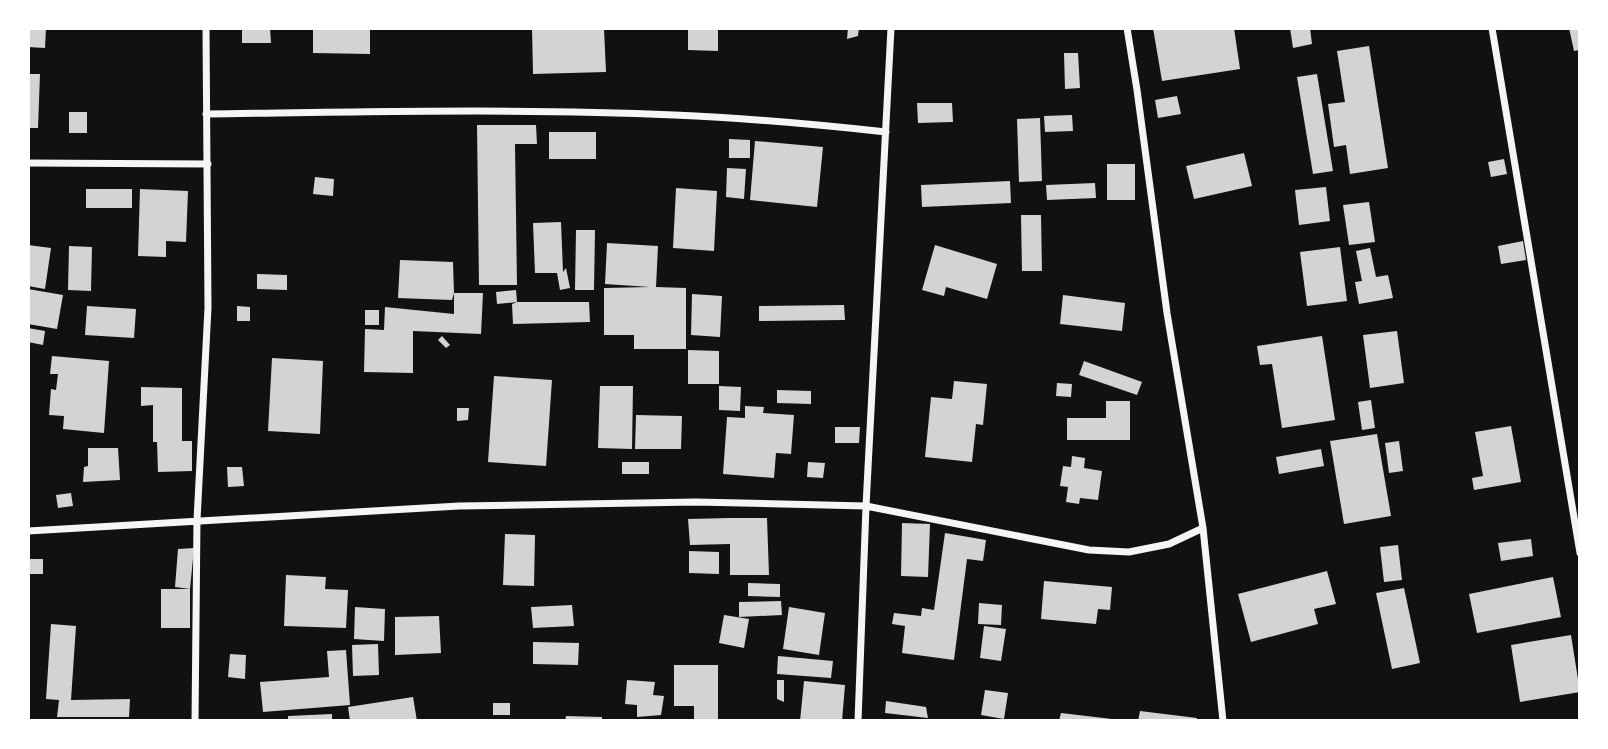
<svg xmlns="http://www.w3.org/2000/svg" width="1608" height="749" font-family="'Fira Sans Condensed',sans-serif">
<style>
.building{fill:#d3d3d3}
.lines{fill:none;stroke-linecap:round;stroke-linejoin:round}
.minor{stroke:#f5f5f5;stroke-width:7}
</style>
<rect width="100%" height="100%" fill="#111"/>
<!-- building -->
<path class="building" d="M28 28H46L45 48 28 47Z
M242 28H270L271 43H242Z
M313 28H370V54L313 53Z
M532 28H604L606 72 533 74Z
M848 28H859L858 36 847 39Z
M1153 28H1234L1240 69 1162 81Z
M1290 28H1310L1312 44 1293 48Z
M1569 28H1580V50L1574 51Z
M688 30H718V51L688 50Z
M1369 46 1388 168 1350 174 1346 145 1334 147 1328 104 1345 102 1337 51Z
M1064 53H1078L1080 88 1065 89Z
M28 74H40L38 128H28Z
M1317 74 1333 171 1313 174 1297 77Z
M1177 96 1181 114 1158 118 1155 100Z
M917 103H952L953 122 918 123Z
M69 112H87V133H69Z
M1072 115 1073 131 1045 132 1044 116Z
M1040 118 1042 181 1019 182 1017 119Z
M477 125H536L537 144H515L517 285H479Z
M549 132H596V159H549Z
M729 139 750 140V158H729Z
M755 141 823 147 817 207 750 200Z
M1244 153 1252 186 1194 199 1186 166Z
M1504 159 1507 174 1491 177 1488 162Z
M1107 164H1135V200H1107Z
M727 168 746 169 744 199 726 197Z
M315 177 334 179 333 196 313 194Z
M1010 181 1011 203 922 207 921 185Z
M1095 183 1096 198 1047 200 1046 185Z
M1326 187 1330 221 1299 225 1295 190Z
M676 188 717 191 714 251 673 248Z
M86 189H132V208H86Z
M140 189 188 191 186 242 166 241V257L138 256Z
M1369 202 1375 242 1349 245 1343 205Z
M1021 215H1041L1042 271H1022Z
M561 222 563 272 566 268 570 288 560 290 557 273H535L533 223Z
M576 230H595L594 290H575Z
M1523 241 1526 260 1501 264 1498 246Z
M607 243 658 246 656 287 686 288V349H634V335H604V288L650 287 605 284Z
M28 245 51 248 45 289 28 286Z
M935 245 997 264 987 299 946 287 944 296 922 290Z
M69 246 92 247 91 291 68 290Z
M1340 247 1347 301 1307 306 1300 252Z
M1370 248 1376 277 1388 275 1393 298 1359 304 1355 282 1362 281 1356 251Z
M400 260 453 262 454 293H483L481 334 413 331V373L364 372 365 329 384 330 385 307 454 314V293L452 300 398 298Z
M257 274 287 275V290L257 289Z
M28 289 63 295 57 329 28 324Z
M516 290 517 302H589L590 322 513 324 512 304 517 302 497 304 496 292Z
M692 294 722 296 720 337 691 335Z
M1063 295 1125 303 1122 331 1060 324Z
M844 305 845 320 759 321V306Z
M87 306 136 309 134 338 85 335Z
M237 306 250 307V321H237Z
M365 310H379V325H365Z
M28 328 45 331 43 345 28 342Z
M1397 331 1404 383 1370 388 1363 335Z
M442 336 450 345 446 348 438 340Z
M1322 336 1335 420 1282 428 1272 364 1260 365 1257 346Z
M688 350 719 351V384H688Z
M52 356 109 361 104 433 63 429 64 416 49 415 51 389 56 390 58 374H50Z
M272 358 323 361 320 434 268 431Z
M1084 361 1142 382 1137 395 1079 375Z
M494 376 552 380 546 466 488 462Z
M954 381 987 384 983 425 976 424 972 462 925 457 931 397 952 399Z
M1057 383 1072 384 1071 397 1056 396Z
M600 386H633L632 449 598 448Z
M719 386 741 387 740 411 719 410Z
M141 387 182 388V441H192V471L158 472 157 442H153V405L141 406Z
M777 390 811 391V404L777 403Z
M1371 400 1375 428 1362 430 1358 402Z
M1106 401H1130V440H1067V418H1106Z
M745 406 764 407 763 413 794 415 791 454 776 453 774 478 723 474 727 417 745 418Z
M457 408H469L468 420 457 421Z
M636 415 682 416 681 449H635Z
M1511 426 1521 482 1474 490 1472 478 1483 476 1475 432Z
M835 427H860L859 443H835Z
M1377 434 1391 516 1344 524 1330 441Z
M1399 441 1403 471 1389 473 1385 443Z
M88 448H118L120 480 83 482 84 467 88 466Z
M1321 449 1324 466 1279 474 1276 457Z
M1072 456 1085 458 1084 468 1102 471 1098 500 1080 498 1079 504 1066 502 1068 487 1060 486 1063 466 1071 467Z
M622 462H649V474H622Z
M808 462 825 463 823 478 807 477Z
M227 467H242L244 486 228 487Z
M71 493 73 506 58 508 56 495Z
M729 518H767L769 575H730V544L690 545 688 519Z
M902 523 930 524 928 577 901 576Z
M945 533 986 540 983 561 967 559 954 660 902 653 905 626 892 624 894 613 921 616 922 608 934 610Z
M505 534 535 535 534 586 503 585Z
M1531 539 1533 556 1501 561 1498 543Z
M1398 545 1402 580 1384 582 1380 547Z
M194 548 190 589 175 587 178 549Z
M689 551 719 552V574L689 573Z
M28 559H43V574H28Z
M1327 571 1336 604 1314 609 1318 624 1251 642 1238 594Z
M286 575 326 577 325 589 348 590 346 628 284 626Z
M1553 577 1561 617 1477 633 1469 594Z
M1044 581 1112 587 1110 610 1098 609 1096 624 1041 619Z
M748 583 780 584V597L748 596Z
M1404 588 1420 663 1392 669 1376 593Z
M161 589H190V628H161Z
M781 601 782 615 739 617V602Z
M979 603 1002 605 1001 625 978 624Z
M572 605 574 626 533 628 531 607Z
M355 607 385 609 384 641 354 639Z
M789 607 825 613 819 655 783 649Z
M724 615 749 619 744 648 719 643Z
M439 616 441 653 395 655V617Z
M51 624 76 626 71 700 130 699 129 717H57L59 700 46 699Z
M984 626 1006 629 1001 661 980 658Z
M1571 635 1580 692 1520 702 1511 645Z
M533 642 579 643 578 665 533 664Z
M378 644 379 675 353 676 352 645Z
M346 650 350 705 263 712 260 682 329 677 327 651Z
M230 654 246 655 245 679 228 677Z
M778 656 833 661 831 678 777 674Z
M674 665H718V721H694V706H674Z
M627 680 655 682 653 695 664 696 661 715 637 717V705L625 704Z
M777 680H784V702L777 699Z
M804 681 845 685 842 721H800Z
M985 690 1008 693 1004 719 981 715Z
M413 697 417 721H350L348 707Z
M886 701 926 707 928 718 885 713Z
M493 703H510V715H493Z
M1140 711 1197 718 1196 721H1138Z
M1061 713 1112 719V721H1059Z
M332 714V721H288V716Z
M566 716 602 717V721H565Z"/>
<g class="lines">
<!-- minor -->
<path class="minor" d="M1127 28 1137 90 1167 313 1203 528 1223 721
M1492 28 1580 553
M206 114C362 112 518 108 674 115 745 118 815 124 886 132
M28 163 208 164
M28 531 459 506 696 502 866 506 1089 550 1129 552 1169 544 1203 528
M195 721 197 520 208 308 206 28
M858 721 866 506 891 28"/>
</g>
<!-- border -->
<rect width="1608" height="749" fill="none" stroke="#ffffff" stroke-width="60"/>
</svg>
